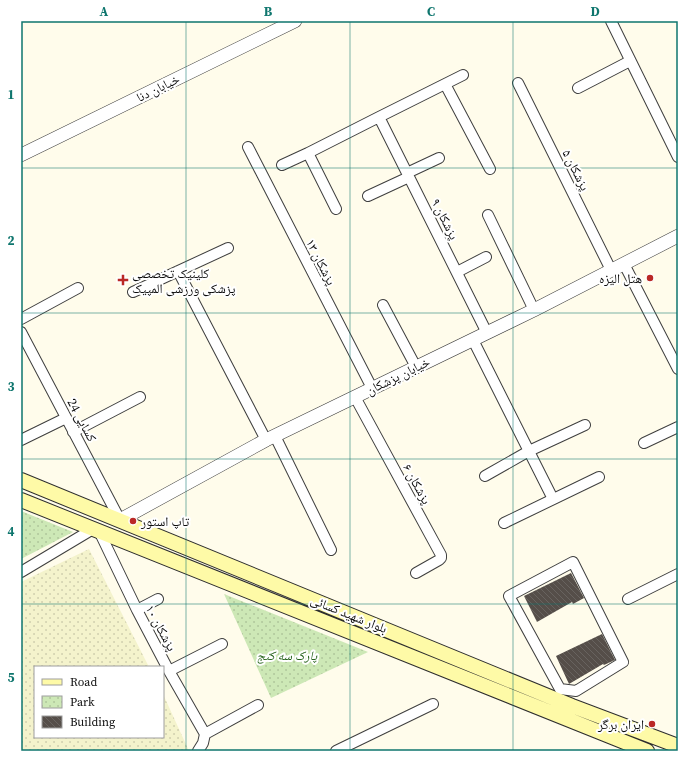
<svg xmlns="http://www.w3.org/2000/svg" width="699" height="772" font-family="'Source Serif 4','Noto Naskh Arabic',serif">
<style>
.farmland{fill:url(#farmland-dots)}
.park{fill:url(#park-dots)}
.building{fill:url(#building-back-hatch)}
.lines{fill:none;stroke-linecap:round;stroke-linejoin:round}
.minor-casing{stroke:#3f3f3f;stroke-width:12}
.tertiary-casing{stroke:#3f3f3f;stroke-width:14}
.secondary-casing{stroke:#2e2e2e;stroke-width:16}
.minor{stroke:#fff;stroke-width:10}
.tertiary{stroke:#fff;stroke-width:13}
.secondary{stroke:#fefaa7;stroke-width:14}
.grid{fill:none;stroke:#0f766e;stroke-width:1;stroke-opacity:0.55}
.poi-dot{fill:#ba2826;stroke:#fff;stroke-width:1.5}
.labels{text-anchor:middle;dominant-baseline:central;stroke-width:4;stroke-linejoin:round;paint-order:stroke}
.street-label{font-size:13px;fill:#0c0c0c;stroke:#fff}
.poi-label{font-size:13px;fill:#0c0c0c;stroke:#fff;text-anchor:start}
.park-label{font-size:13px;font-style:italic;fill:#27631d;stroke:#fff}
.neatline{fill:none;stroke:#0f766e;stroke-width:1.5}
.grid-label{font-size:13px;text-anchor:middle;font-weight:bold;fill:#0f766e}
</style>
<defs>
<pattern id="farmland-dots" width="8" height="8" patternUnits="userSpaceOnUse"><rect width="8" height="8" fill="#f4f3cc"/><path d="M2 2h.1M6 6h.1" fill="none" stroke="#d0cfae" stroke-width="1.8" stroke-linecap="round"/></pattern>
<pattern id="park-dots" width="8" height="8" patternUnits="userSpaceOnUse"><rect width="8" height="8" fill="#cde8b6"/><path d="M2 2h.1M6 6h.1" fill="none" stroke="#afc69b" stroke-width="1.8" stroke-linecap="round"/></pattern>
<pattern id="building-back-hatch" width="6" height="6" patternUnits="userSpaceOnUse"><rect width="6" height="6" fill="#554e49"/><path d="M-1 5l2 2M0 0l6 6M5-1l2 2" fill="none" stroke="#68635f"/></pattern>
</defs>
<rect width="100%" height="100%" fill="#fffceb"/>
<!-- farmland -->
<path class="farmland" d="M89 549 149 667H35V737H163V694L189 751H21V582Z"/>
<!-- park -->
<path class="park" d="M21 511 73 532 21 559Z
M224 594 368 652 271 698Z"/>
<!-- building -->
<path class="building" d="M571 573 584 598 573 604 572 602 537 622 524 596Z
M602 634 615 660 604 665 603 664 569 684 556 656Z"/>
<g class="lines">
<!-- minor casing -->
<g class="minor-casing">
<path id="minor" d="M611 21 678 157
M518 83 611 270
M445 84 490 169
M578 88 630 61
M379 117 487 333
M248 147 372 388
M308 153 336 209
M282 165 308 153 379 117 463 75
M407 173 439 158
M368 196 409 177
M488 215 534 310
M624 264 678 369
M178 271 266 440
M457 272 486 257
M133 292 228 248
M383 305 416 367
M21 319 78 288
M21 332 120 520
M473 340 553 499
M355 397 441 555V558L439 560 416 573
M73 432 140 397
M275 436 331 550
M21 440 66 418
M644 443 678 427
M485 476 529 451 585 425
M504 523 599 477
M99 531 137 610 169 671 205 734
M573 562 623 662 576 691 560 689 509 596Z
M21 572 93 529
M628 599 678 574
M137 610 158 599
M169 671 222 644
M205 734 258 705
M198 751 203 743 205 734
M336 751 433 704"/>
</g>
<!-- tertiary casing -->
<g class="tertiary-casing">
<path id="tertiary" d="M21 155 295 21
M120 520 266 440 534 310 678 236"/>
</g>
<!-- secondary casing -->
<g class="secondary-casing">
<path id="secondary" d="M21 480 572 706 678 746
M21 500 647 751"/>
</g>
<!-- minor -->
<use href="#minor" class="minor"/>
<!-- tertiary -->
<use href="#tertiary" class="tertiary"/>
<!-- secondary -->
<use href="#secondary" class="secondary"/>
</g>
<!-- grid -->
<path class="grid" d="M186 21V751M350 21V751M513 21V751M21 168H678M21 313H678M21 459H678M21 604H678"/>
<!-- markers -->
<g class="poi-dot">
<circle cx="650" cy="278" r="4"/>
<path d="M121 274h4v4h4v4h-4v4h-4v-4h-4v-4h4z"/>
<circle cx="133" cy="521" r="4"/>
<circle cx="652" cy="724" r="4"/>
</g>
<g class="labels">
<!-- street labels -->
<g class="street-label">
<text transform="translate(158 88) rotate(-26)">خیابان دنا</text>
<text transform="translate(576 170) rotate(63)">۵ پزشکان</text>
<text transform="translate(445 219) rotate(63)">۹ پزشکان</text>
<text transform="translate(321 262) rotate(63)">۱۳ پزشکان</text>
<text transform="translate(398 376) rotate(-26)">خیابان پزشکان</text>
<text transform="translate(82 420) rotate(62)">کسایی 24</text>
<text transform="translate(417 484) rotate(61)">۶ پزشکان</text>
<text transform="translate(349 614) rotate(22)">بلوار شهید کسائی</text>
<text transform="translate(161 628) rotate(62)">۱۰ پزشکان</text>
</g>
<!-- poi labels -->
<g class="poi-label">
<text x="132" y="273">کلینیک تخصصی<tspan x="132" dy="15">پزشکی ورزشی المپیک</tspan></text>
<text x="642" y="278" text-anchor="end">هتل الیزه</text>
<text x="141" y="521">تاپ استور</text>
<text x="644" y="724" text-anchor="end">ایران برگر</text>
</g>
<!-- park labels -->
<g class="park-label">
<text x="287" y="655">پارک سه کنج</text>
</g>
</g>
<!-- border -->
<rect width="699" height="772" fill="none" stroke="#ffffff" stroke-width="44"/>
<!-- legend -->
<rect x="34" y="666" width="130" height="72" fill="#ffffff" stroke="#9e9e9e"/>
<rect x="42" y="679" width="20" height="6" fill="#fefaa7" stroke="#9e9e9e"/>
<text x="70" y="686" font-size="12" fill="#0c0c0c">Road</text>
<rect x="42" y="696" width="20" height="12" fill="url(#park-dots)" stroke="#9e9e9e"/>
<text x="70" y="706" font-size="12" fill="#0c0c0c">Park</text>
<rect x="42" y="716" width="20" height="12" fill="url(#building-back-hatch)" stroke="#9e9e9e"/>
<text x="70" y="726" font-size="12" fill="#0c0c0c">Building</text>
<rect x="22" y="22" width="655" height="728" class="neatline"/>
<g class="grid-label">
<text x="104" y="16">A</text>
<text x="268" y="16">B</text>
<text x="431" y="16">C</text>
<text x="595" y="16">D</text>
<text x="11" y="99">1</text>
<text x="11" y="245">2</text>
<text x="11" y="391">3</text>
<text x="11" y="536">4</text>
<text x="11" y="682">5</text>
</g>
</svg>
